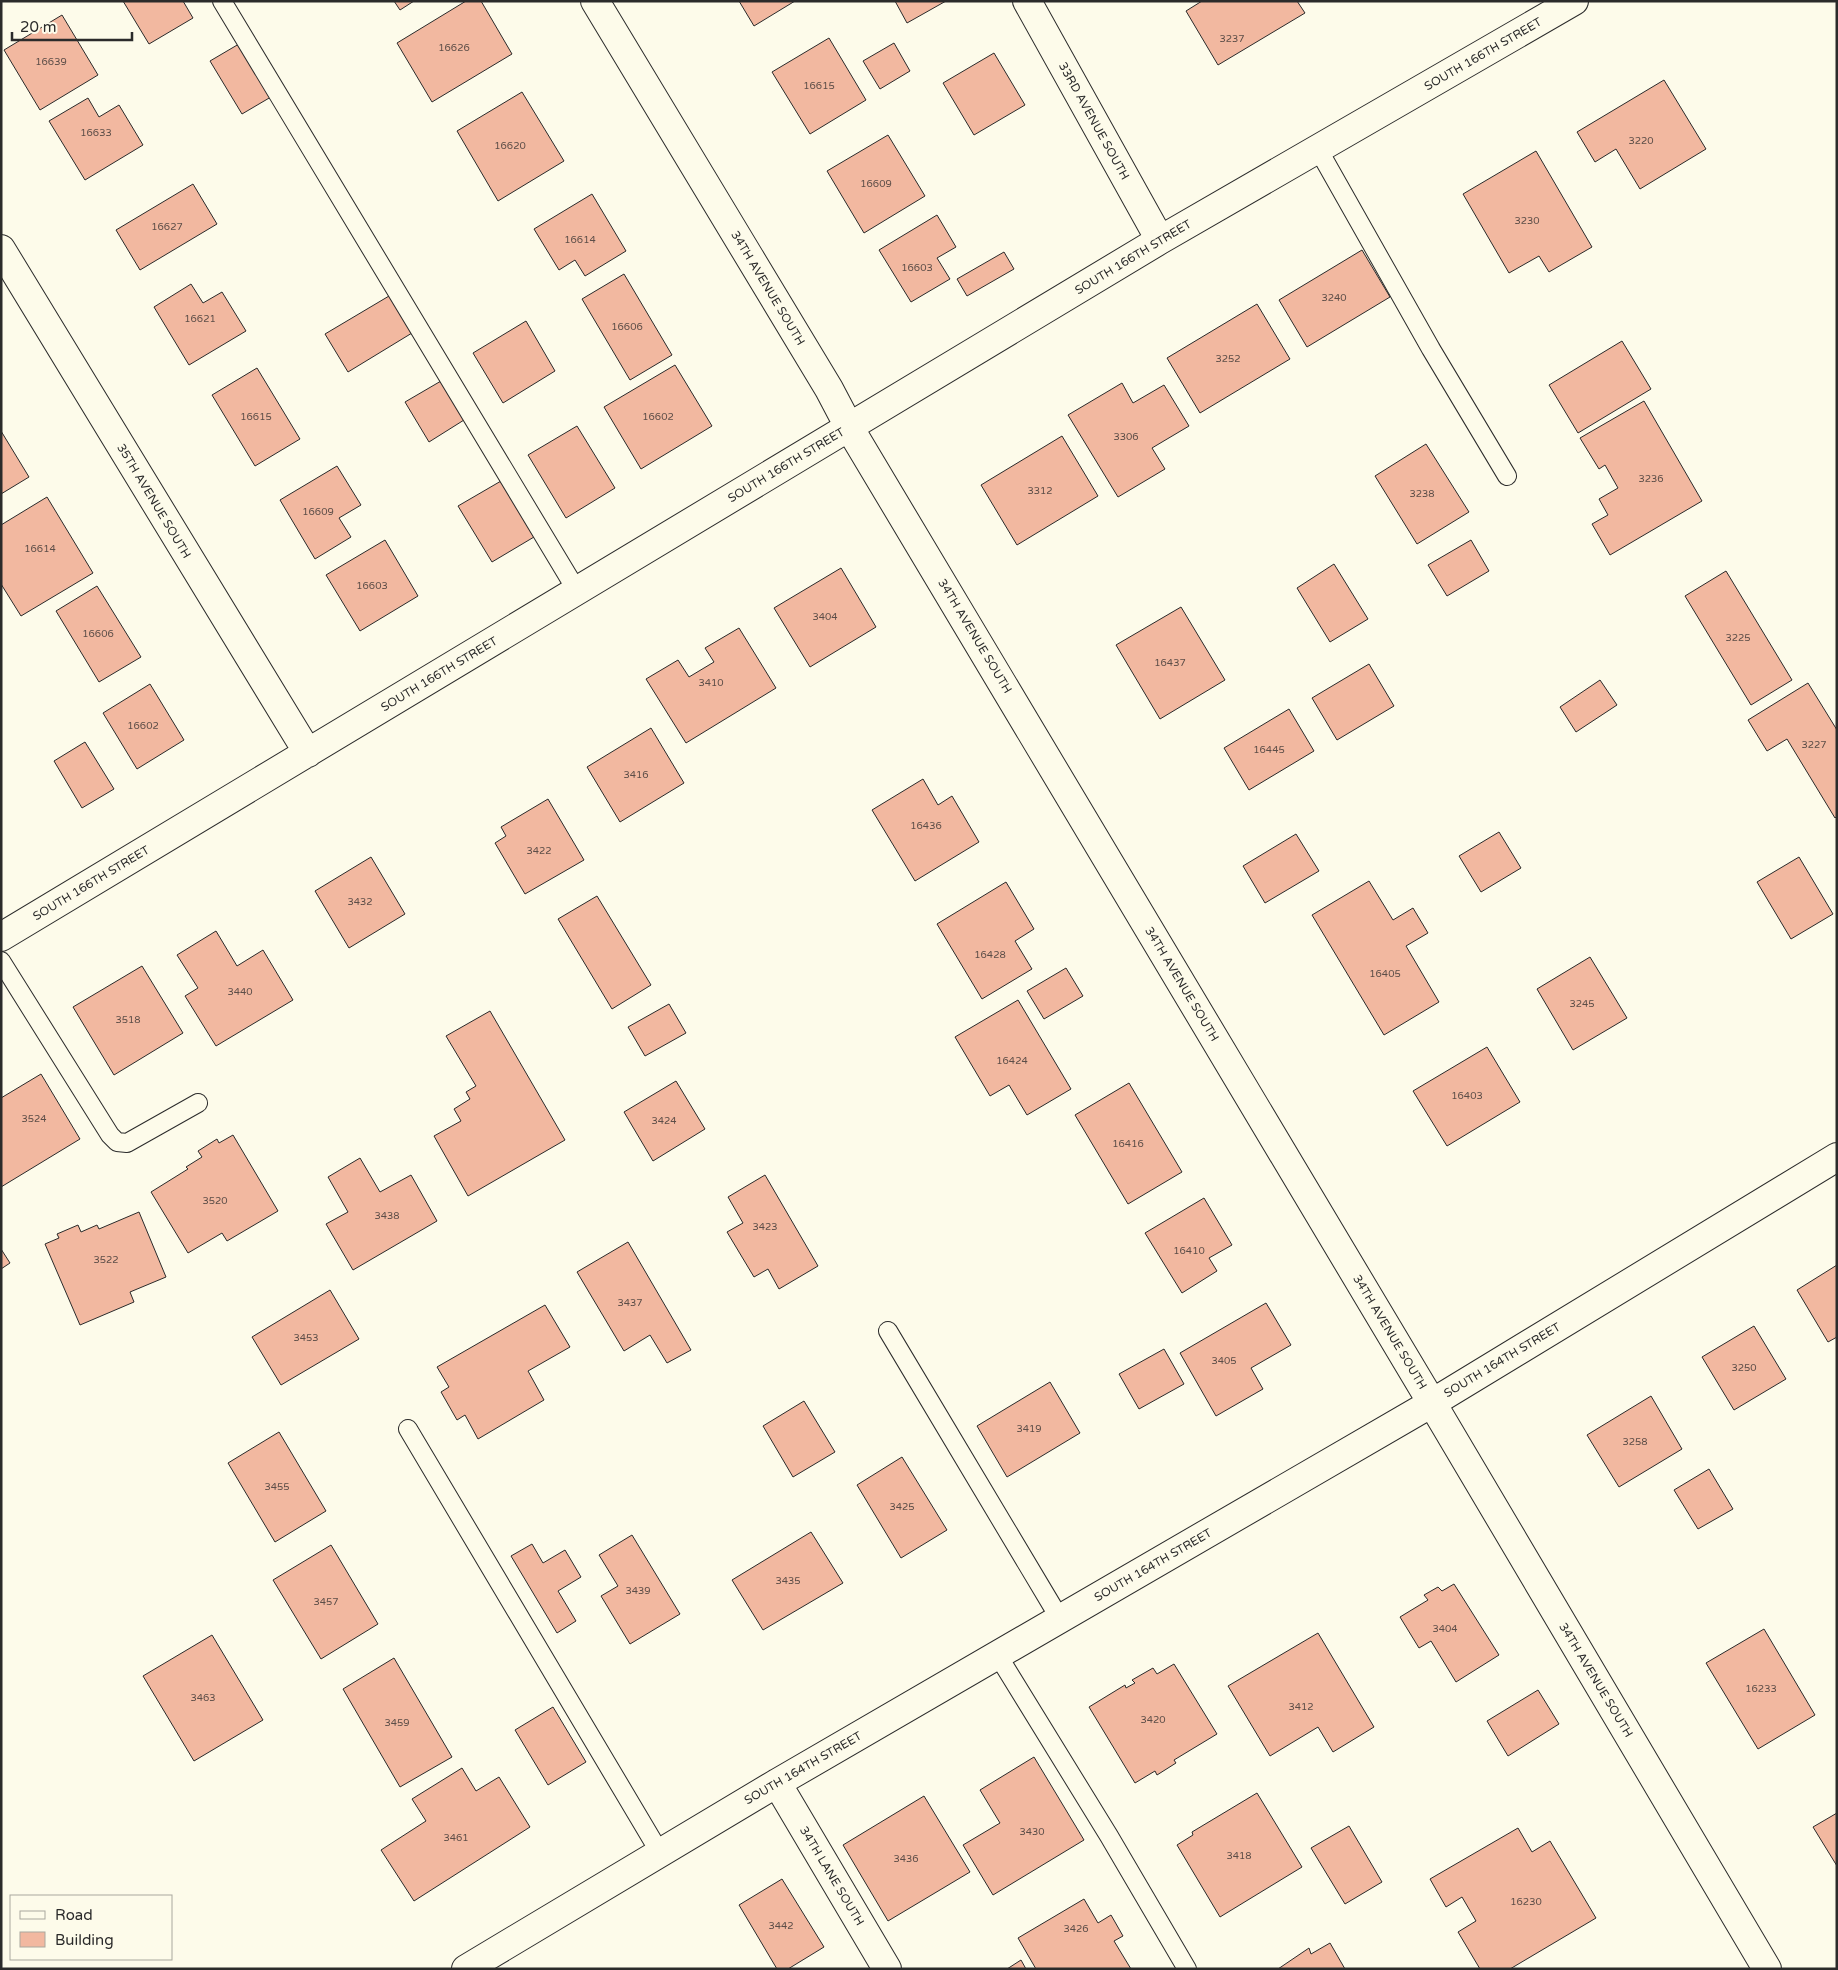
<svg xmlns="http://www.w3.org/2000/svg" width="1838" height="1970" font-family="'Varela Round',sans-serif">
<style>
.building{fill:#f2b8a0;stroke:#2b2b2b}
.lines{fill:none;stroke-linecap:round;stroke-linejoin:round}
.service-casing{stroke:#2b2b2b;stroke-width:20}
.minor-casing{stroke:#2b2b2b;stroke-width:30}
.service{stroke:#fdfbea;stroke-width:18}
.minor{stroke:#fdfbea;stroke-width:28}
.labels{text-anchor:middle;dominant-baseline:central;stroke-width:4;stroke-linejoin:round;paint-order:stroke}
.number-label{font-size:10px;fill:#5d4e48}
.street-label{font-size:12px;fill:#2b2b2b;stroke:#fdfbea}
</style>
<rect width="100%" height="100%" fill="#fdfbea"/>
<!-- building -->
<path class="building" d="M123 1H183L193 18 149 44Z
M394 1H414L400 10Z
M466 1H481L512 54 432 102 397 43Z
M739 1H795L754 26Z
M895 1H946L907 23Z
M1202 1H1297L1305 13 1218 65 1186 11Z
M62 15 98 75 40 110 4 50Z
M829 38 866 100 810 134 772 72Z
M244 41 276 94 242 114 210 61Z
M894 43 910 71 880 89 863 61Z
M994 53 1025 105 974 135 943 83Z
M1664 80 1706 149 1640 189 1616 149 1595 162 1577 132Z
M522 92 564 161 498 201 457 131Z
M88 98 99 117 119 105 143 145 85 180 49 121Z
M888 135 925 196 864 233 827 171Z
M1536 151 1592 247 1549 272 1539 256 1509 273 1463 194Z
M193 184 217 224 140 270 116 230Z
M592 194 626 251 585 276 575 260 559 270 534 229Z
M937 215 956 247 937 258 950 279 911 302 879 250Z
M1362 250 1390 297 1307 347 1279 300Z
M1004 252 1014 269 967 296 957 279Z
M624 274 672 355 630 380 582 299Z
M191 284 203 303 222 292 246 331 189 365 154 307Z
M389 296 412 333 348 372 325 334Z
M1257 304 1290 359 1200 413 1167 358Z
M526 321 555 371 503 403 473 353Z
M1622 341 1651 389 1578 433 1549 385Z
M675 365 712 426 641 469 604 407Z
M257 368 300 439 255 466 212 395Z
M441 381 464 420 429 442 405 402Z
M1122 383 1133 403 1164 385 1189 426 1152 448 1165 469 1118 497 1068 415Z
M1644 401 1702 501 1610 555 1592 524 1608 515 1599 499 1618 488 1605 465 1599 469 1580 438Z
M577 426 615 488 566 518 528 455Z
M1 431 29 477 1 494Z
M1062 436 1098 496 1017 545 981 485Z
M1426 444 1469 512 1417 544 1375 476Z
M337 466 361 505 339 518 351 537 315 559 280 500Z
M501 481 534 537 492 562 458 506Z
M47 497 93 573 21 616 1 584V525Z
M385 540 418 596 360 631 326 575Z
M1471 540 1489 571 1447 596 1428 565Z
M1334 564 1368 619 1330 642 1297 588Z
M841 568 876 627 810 667 774 608Z
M1726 571 1792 680 1751 705 1685 596Z
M97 586 141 657 99 682 56 611Z
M1181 607 1225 680 1160 719 1116 645Z
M739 628 776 688 686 743 646 679 678 660 689 677 714 662 705 648Z
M1369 664 1394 706 1337 740 1312 698Z
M1600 680 1617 705 1576 732 1560 707Z
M1808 683 1837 730V816L1835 818 1787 739 1767 751 1748 720Z
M150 684 184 740 137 769 103 713Z
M1289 709 1314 751 1249 790 1224 748Z
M651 728 684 783 620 822 587 767Z
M85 742 114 789 82 808 54 761Z
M923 779 938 805 952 796 979 842 915 881 872 810Z
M548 799 584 860 525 894 495 843 506 836 501 827Z
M1499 832 1521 868 1481 892 1459 856Z
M1296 834 1319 871 1265 903 1243 866Z
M371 857 405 914 349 948 315 891Z
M1799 857 1833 914 1791 939 1757 882Z
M1369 881 1393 920 1413 908 1428 933 1406 946 1439 1002 1384 1035 1312 915Z
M1006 882 1034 929 1015 941 1032 969 982 999 937 924Z
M597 896 651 985 612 1009 558 919Z
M216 931 237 966 263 950 293 1000 216 1046 185 996 198 988 177 955Z
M1590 957 1627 1018 1573 1050 1537 989Z
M142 966 183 1033 114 1075 73 1007Z
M1066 968 1083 996 1044 1019 1027 991Z
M1018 1000 1071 1089 1027 1115 1009 1085 990 1096 955 1037Z
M669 1004 686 1033 645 1056 628 1027Z
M490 1011 565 1140 468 1196 434 1136 461 1121 454 1109 470 1099 466 1092 476 1086 446 1036Z
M1487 1047 1520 1102 1447 1146 1413 1091Z
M41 1074 80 1139 1 1187V1098Z
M676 1081 705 1129 653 1161 624 1112Z
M1129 1083 1182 1172 1128 1204 1075 1115Z
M233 1135 278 1211 227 1241 222 1233 188 1253 151 1192 188 1169 186 1167 202 1157 198 1151 217 1139 219 1143Z
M360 1158 380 1192 411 1175 437 1221 353 1270 326 1224 348 1212 328 1177Z
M765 1175 818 1266 779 1289 768 1269 754 1277 727 1232 743 1223 728 1197Z
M1204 1198 1232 1245 1209 1258 1217 1271 1182 1293 1145 1233Z
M139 1212 166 1277 130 1292 134 1302 80 1325 45 1244 59 1238 57 1234 78 1225 81 1232 97 1225 99 1229Z
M628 1242 691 1350 667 1363 650 1335 624 1351 577 1272Z
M1 1249 10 1263 1 1269Z
M1837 1265V1337L1828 1342 1797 1290Z
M330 1290 359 1339 281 1385 252 1337Z
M1266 1303 1291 1345 1251 1368 1263 1389 1216 1416 1180 1353Z
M545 1305 570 1347 528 1371 544 1400 478 1439 465 1415 457 1420 441 1392 449 1387 437 1367Z
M1754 1326 1786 1379 1734 1410 1702 1357Z
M1164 1349 1184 1384 1139 1409 1119 1374Z
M1050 1382 1080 1433 1007 1477 977 1426Z
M1651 1396 1682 1449 1619 1487 1587 1435Z
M804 1401 835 1452 793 1477 763 1426Z
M279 1432 326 1511 275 1542 228 1463Z
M902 1457 947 1530 901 1558 857 1485Z
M1709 1469 1733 1509 1698 1529 1674 1490Z
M811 1532 843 1583 763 1630 732 1580Z
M632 1535 680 1614 630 1644 601 1596 618 1586 599 1555Z
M532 1544 543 1563 565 1550 581 1577 558 1591 576 1621 557 1633 511 1556Z
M331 1545 378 1624 321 1659 273 1580Z
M1454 1584 1499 1655 1456 1682 1431 1641 1419 1648 1400 1617 1428 1600 1424 1595 1438 1587 1442 1591Z
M1764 1629 1815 1715 1758 1749 1706 1663Z
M1318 1633 1374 1727 1333 1752 1318 1727 1270 1756 1228 1686Z
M212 1635 263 1720 194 1761 143 1676Z
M394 1658 452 1757 400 1787 343 1689Z
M1174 1664 1217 1734 1174 1760 1176 1763 1157 1775 1155 1771 1135 1783 1089 1707 1125 1685 1126 1688 1135 1683 1132 1680 1153 1668 1157 1674Z
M1538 1690 1559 1724 1508 1756 1487 1721Z
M553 1707 586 1762 548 1785 515 1730Z
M1034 1757 1084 1840 993 1895 963 1845 1000 1823 980 1790Z
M462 1768 476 1791 499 1777 530 1827 414 1901 381 1850 426 1821 412 1799Z
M1257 1793 1302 1867 1220 1917 1177 1845 1193 1835 1192 1832Z
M924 1796 970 1872 888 1921 843 1845Z
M1837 1813V1866L1813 1827Z
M1349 1826 1382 1882 1345 1904 1311 1848Z
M1518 1828 1532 1852 1550 1841 1596 1918 1510 1969H1480L1458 1932 1476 1921 1462 1897 1446 1907 1430 1879Z
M782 1879 824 1947 788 1969H777L739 1905Z
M1084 1899 1098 1923 1111 1915 1123 1936 1114 1941 1131 1969H1036L1018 1938Z
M1330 1943 1345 1969H1278L1309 1948 1311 1954Z
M1021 1960 1026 1969H1007Z"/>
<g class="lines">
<!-- service casing -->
<g class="service-casing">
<path id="service" d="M222 1 577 591
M1318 149 1431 349 1507 476
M1 961 110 1135 117 1142 127 1143 198 1103
M888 1331 1060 1619
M408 1429 660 1853
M997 1654 1109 1836 1187 1969"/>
</g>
<!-- minor casing -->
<g class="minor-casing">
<path id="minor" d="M595 1 829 389 849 427 1432 1403 1767 1969
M1027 1 1160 240
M1 249 308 753
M1 937 1160 240 1574 1
M777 1783 887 1969
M466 1969 777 1783 1432 1403 1837 1157"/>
</g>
<!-- service -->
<use href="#service" class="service"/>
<!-- minor -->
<use href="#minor" class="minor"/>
</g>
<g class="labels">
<!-- number labels -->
<g class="number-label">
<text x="1232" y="39">3237</text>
<text x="454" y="48">16626</text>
<text x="51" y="62">16639</text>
<text x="819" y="86">16615</text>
<text x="96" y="133">16633</text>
<text x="1641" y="141">3220</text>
<text x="510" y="146">16620</text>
<text x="876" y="184">16609</text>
<text x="1527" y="221">3230</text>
<text x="167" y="227">16627</text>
<text x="580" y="240">16614</text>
<text x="917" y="268">16603</text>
<text x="1334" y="298">3240</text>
<text x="200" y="319">16621</text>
<text x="627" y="327">16606</text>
<text x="1228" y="359">3252</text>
<text x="256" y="417">16615</text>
<text x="658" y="417">16602</text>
<text x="1126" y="437">3306</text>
<text x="1651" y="479">3236</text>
<text x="1040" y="491">3312</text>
<text x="1422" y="494">3238</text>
<text x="318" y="512">16609</text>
<text x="40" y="549">16614</text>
<text x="372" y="586">16603</text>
<text x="825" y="617">3404</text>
<text x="98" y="634">16606</text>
<text x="1738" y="638">3225</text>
<text x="1170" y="663">16437</text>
<text x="711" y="683">3410</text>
<text x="143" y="726">16602</text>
<text x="1814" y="745">3227</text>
<text x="1269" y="750">16445</text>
<text x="636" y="775">3416</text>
<text x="926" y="826">16436</text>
<text x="539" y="851">3422</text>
<text x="360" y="902">3432</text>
<text x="990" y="955">16428</text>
<text x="1385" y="974">16405</text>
<text x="240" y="992">3440</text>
<text x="1582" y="1004">3245</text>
<text x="128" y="1020">3518</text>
<text x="1012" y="1061">16424</text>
<text x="1467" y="1096">16403</text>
<text x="34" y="1119">3524</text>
<text x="664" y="1121">3424</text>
<text x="1128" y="1144">16416</text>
<text x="215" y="1201">3520</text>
<text x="387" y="1216">3438</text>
<text x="765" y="1227">3423</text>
<text x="1189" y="1251">16410</text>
<text x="106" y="1260">3522</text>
<text x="630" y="1303">3437</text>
<text x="306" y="1338">3453</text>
<text x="1224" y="1361">3405</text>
<text x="1744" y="1368">3250</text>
<text x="1029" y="1429">3419</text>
<text x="1635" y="1442">3258</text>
<text x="277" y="1487">3455</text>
<text x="902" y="1507">3425</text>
<text x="788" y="1581">3435</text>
<text x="638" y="1591">3439</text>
<text x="326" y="1602">3457</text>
<text x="1445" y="1629">3404</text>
<text x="1761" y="1689">16233</text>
<text x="203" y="1698">3463</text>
<text x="1301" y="1707">3412</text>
<text x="1153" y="1720">3420</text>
<text x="397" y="1723">3459</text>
<text x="1032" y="1832">3430</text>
<text x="456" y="1838">3461</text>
<text x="1239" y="1856">3418</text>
<text x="906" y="1859">3436</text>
<text x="1526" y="1902">16230</text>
<text x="781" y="1926">3442</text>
<text x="1076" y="1929">3426</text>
</g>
<!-- street labels -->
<g class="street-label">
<text transform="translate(1483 54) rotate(-30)">SOUTH 166TH STREET</text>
<text transform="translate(1094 121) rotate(61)">33RD AVENUE SOUTH</text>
<text transform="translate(1133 257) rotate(-31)">SOUTH 166TH STREET</text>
<text transform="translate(768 288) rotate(59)">34TH AVENUE SOUTH</text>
<text transform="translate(786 465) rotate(-31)">SOUTH 166TH STREET</text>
<text transform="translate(154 501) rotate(59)">35TH AVENUE SOUTH</text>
<text transform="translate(975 636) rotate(59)">34TH AVENUE SOUTH</text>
<text transform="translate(439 674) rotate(-31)">SOUTH 166TH STREET</text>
<text transform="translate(91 883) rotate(-31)">SOUTH 166TH STREET</text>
<text transform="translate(1182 984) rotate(59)">34TH AVENUE SOUTH</text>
<text transform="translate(1390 1332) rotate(59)">34TH AVENUE SOUTH</text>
<text transform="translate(1502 1360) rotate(-31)">SOUTH 164TH STREET</text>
<text transform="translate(1153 1565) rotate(-30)">SOUTH 164TH STREET</text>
<text transform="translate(1596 1680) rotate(59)">34TH AVENUE SOUTH</text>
<text transform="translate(803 1768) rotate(-30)">SOUTH 164TH STREET</text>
<text transform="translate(832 1876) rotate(59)">34TH LANE SOUTH</text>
</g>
</g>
<!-- border -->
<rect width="1838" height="1970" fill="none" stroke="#2b2b2b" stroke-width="5"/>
<!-- legend -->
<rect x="10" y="1895" width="162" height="65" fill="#fdfbea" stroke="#a9a89e"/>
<rect x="20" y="1911" width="25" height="8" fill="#fdfbea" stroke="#a9a89e"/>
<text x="55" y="1920" font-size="15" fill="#2b2b2b">Road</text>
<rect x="20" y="1932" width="25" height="15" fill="#f2b8a0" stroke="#a9a89e"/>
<text x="55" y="1945" font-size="15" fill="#2b2b2b">Building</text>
<!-- scale -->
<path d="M12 32v8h120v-8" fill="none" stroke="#2b2b2b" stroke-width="2.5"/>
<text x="20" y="32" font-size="15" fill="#2b2b2b" stroke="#fdfbea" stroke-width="4" paint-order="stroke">20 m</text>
</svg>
